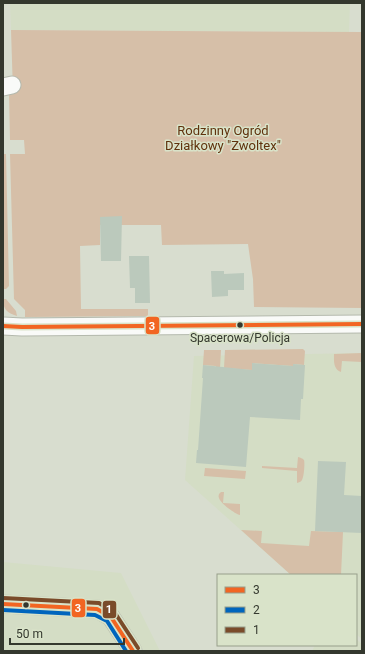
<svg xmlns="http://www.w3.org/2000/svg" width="365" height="654" font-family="Roboto,sans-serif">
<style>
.built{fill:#d4ddc5}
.green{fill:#d6bfa8}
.building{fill:#bbc9bc}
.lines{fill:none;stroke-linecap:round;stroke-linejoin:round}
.minor-casing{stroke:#b4b9ad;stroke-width:19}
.minor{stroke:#f9faf8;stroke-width:17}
.bus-1-casing{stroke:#d9e3c9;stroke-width:7}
.bus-2-casing{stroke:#d9e3c9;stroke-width:7}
.bus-3-casing{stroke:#d9e3c9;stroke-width:7}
.bus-1{stroke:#f26522;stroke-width:4}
.bus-2{stroke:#0065bd;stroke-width:4}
.bus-3{stroke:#7a4b2a;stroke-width:4}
.bus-dot{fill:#34382e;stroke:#d9e3c9;stroke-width:1.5}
.labels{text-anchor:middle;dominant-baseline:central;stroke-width:3;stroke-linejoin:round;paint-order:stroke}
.bus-label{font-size:12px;fill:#34382e;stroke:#d9e3c9}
.park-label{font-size:13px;fill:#60320d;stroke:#d9e3c9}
.line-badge{stroke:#d9e3c9;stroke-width:1.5}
.badge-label{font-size:11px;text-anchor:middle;font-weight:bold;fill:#fff}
</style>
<rect width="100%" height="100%" fill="#d8ddcf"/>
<!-- built -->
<path class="built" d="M10 3H350L349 32 11 30Z
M362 353V639L356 634V575H291L185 480 194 356Z
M3 562 121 573 160 651H3Z
M356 639 362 644V651H312L315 645H356Z"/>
<!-- green -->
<path class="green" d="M11 30 362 32V308L254 307 253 279 248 244 162 245 161 225H100V245L80 246 81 309H148V316L25 317V310L14 299 10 154H25L24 140H10L9 92H13Z
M3 154H6L9 286 6 289H3Z
M3 299H6L16 311 17 316C7 313 3 309 3 299Z
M303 349 305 351 304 365 293 364V366L252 363V370L224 368 225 350Z
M204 350H221L220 368 216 367V366L203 365Z
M362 353V362L342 361 341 372C333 369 334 361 334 354Z
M298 457C301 458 302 458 304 460 305 463 304 477 302 480 301 482 299 482 297 483V471L262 468V466L297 468Z
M205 468 246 471 245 479 204 476Z
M221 492H224L223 503 240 504V515C235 514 220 503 219 498 218 496 219 495 219 494Z
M241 530 262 531 261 543 309 546 311 531 343 532 341 575H291Z"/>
<!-- building -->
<path class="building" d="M122 216 121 261H101L100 217Z
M129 256H149L150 303H135V288H130Z
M211 271H224V274L244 273V290H228V296L212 297Z
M252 363 293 366V364L305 365 303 399H301L300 420 250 417 246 467 196 463 197 450H198L203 378H202L203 365 252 370Z
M318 461 346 462 344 495 362 496V533L315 531Z"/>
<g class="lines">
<!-- minor casing -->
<g class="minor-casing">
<path id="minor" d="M3 87 12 85
M3 326 22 327 362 324
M3 604 97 609 111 617 133 651"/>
</g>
<!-- minor -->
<use href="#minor" class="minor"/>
<!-- bus-1 casing -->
<g class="bus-1-casing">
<path id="bus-1" d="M3 326 22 327 362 324
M3 604 97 609 111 617 133 651"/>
</g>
<!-- bus-2 casing -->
<g class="bus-2-casing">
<path id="bus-2" d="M3 610 95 615 107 621 126 651"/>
</g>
<!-- bus-3 casing -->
<g class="bus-3-casing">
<path id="bus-3" d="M3 598 99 603 115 613 138 648"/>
</g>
<!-- bus-1 -->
<use href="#bus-1" class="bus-1"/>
<!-- bus-2 -->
<use href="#bus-2" class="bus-2"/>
<!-- bus-3 -->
<use href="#bus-3" class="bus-3"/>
</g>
<!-- markers -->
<g class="bus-dot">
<circle cx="240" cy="325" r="3.5"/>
<circle cx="26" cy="605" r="3.5"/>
</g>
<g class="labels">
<!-- bus labels -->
<g class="bus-label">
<text x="240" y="338">Spacerowa/Policja</text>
</g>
<!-- park labels -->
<g class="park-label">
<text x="223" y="130">Rodzinny Ogród<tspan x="223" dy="15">Działkowy "Zwoltex"</tspan></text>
</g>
</g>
<g class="line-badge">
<rect x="145" y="316" width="15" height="19" rx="4" fill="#f26522"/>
<rect x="71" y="598" width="15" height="20" rx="4" fill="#f26522"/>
<rect x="102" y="600" width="15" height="19" rx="4" fill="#7a4b2a"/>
</g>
<g class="badge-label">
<text x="152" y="330">3</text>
<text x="78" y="612">3</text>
<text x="109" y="613">1</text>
</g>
<!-- border -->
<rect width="365" height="654" fill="none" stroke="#34382e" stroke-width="8"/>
<!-- legend -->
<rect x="217" y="574" width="140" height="72" fill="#d9e3c9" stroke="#979f8b"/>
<rect x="225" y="587" width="20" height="6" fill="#f26522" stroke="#979f8b"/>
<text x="253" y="594" font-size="12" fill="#34382e">3</text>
<rect x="225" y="607" width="20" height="6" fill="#0065bd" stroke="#979f8b"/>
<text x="253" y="614" font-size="12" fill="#34382e">2</text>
<rect x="225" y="627" width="20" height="6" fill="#7a4b2a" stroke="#979f8b"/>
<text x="253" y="634" font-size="12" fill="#34382e">1</text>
<!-- scale -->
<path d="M10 638v6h114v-6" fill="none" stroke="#34382e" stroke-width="2"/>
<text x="16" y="638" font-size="12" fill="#34382e" stroke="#d9e3c9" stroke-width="3" paint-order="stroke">50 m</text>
</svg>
